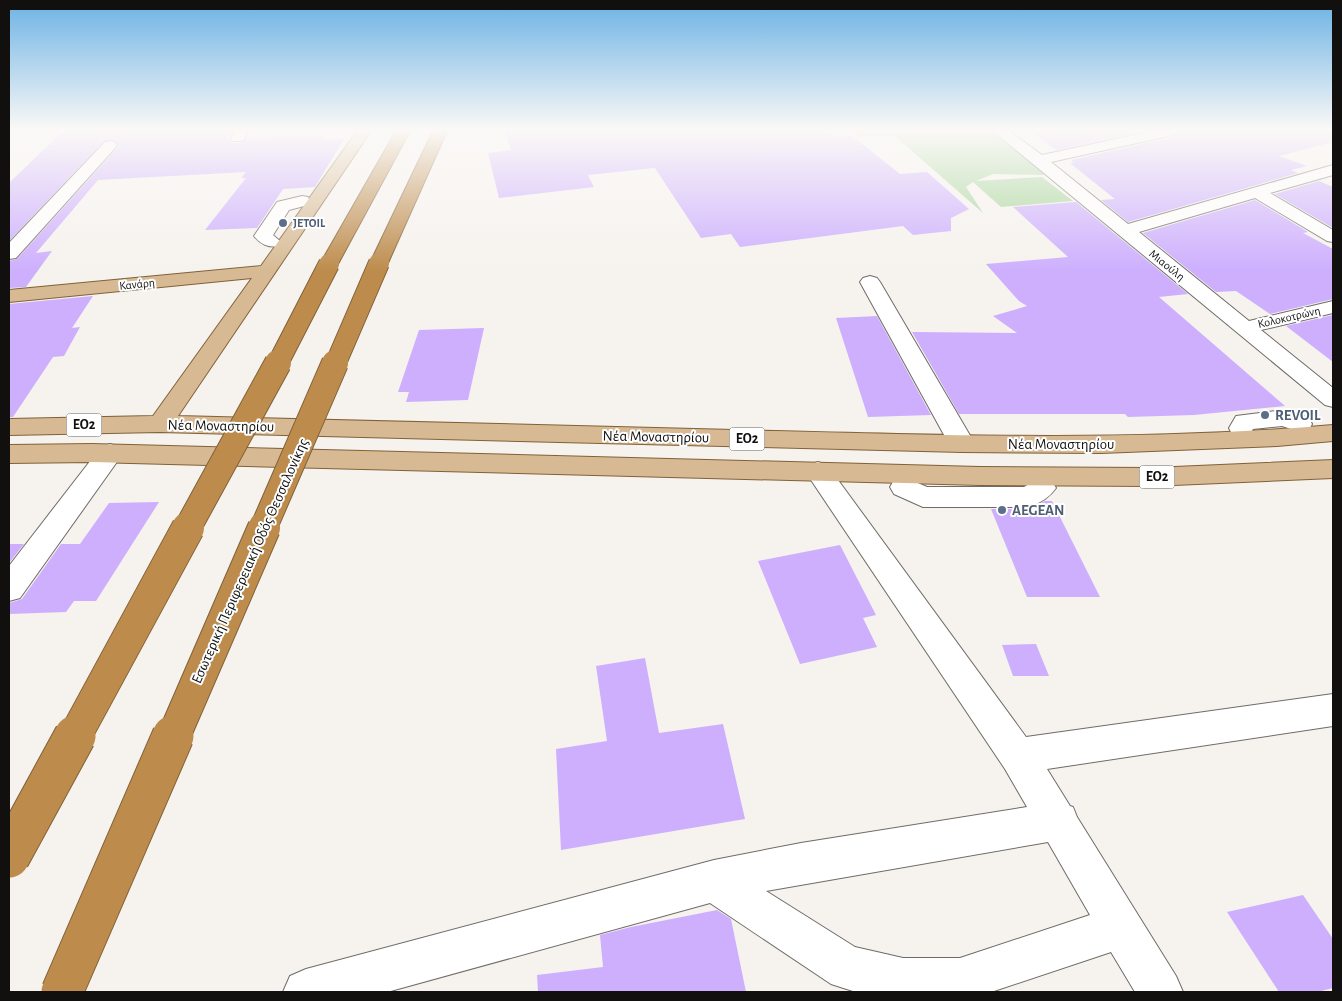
<svg xmlns="http://www.w3.org/2000/svg" width="1342" height="1001" font-family="'Alegreya Sans',sans-serif">
<style>
.green{fill:#a5d498}
.building{fill:#cdaffe}
.lines{fill:none;stroke-linecap:round;stroke-linejoin:round}
.minor-casing{stroke:#6f6c68;stroke-width:2}
.major-casing{stroke:#816137;stroke-width:2}
.highway-casing{stroke:#816137;stroke-width:2}
.minor{fill:#fff;fill-rule:evenodd}
.major{fill:#d7ba94;fill-rule:evenodd}
.highway{fill:#bd8c4d;fill-rule:evenodd}
.highway-bridge-far3-casing{stroke:#816137;stroke-width:22;stroke-linecap:butt}
.highway-bridge-far2-casing{stroke:#816137;stroke-width:28;stroke-linecap:butt}
.highway-bridge-far1-casing{stroke:#816137;stroke-width:34;stroke-linecap:butt}
.highway-bridge-casing{stroke:#816137;stroke-width:43;stroke-linecap:butt}
.highway-bridge-far3{stroke:#bd8c4d;stroke-width:20}
.highway-bridge-far2{stroke:#bd8c4d;stroke-width:26}
.highway-bridge-far1{stroke:#bd8c4d;stroke-width:32}
.highway-bridge{stroke:#bd8c4d;stroke-width:41}
.service-dot{fill:#5c6f8a;stroke:#fff;stroke-width:2}
.labels{text-anchor:middle;dominant-baseline:central;stroke-width:4;stroke-linejoin:round;paint-order:stroke}
.far-service-label{font-size:12px;font-weight:bold;fill:#4e5e75;stroke:#fff;text-anchor:start}
.far-street-label{font-size:12px;fill:#11100f;stroke:#fff}
.shield{fill:#fff;stroke:#585857;stroke-width:1}
.shield-label{font-size:14px;font-weight:bold;fill:#11100f}
.service-label{font-size:15px;font-weight:bold;fill:#4e5e75;stroke:#fff;text-anchor:start}
.street-label{font-size:15px;fill:#11100f;stroke:#fff}
</style>
<rect width="100%" height="100%" fill="#f6f2ee"/>
<!-- green -->
<path class="green" d="M852 131H991L1047 175 993 174 976 181 1042 177 1073 201 1001 207 973 182 966 187 983 213 896 137 859 136Z"/>
<!-- building -->
<path class="building" d="M63 131H233L228 139 233 143H243L247 138 325 135 322 140 344 139 315 187 283 189 257 228 205 230 246 178H241L246 172 98 180 36 253 52 251 26 287 9 288V261L17 259 119 146 115 140 104 141 9 241V183Z
M505 131H830L835 136 851 135 900 174 927 172 969 209 951 218V231L913 235 903 226 740 247 731 234 701 238 655 168 588 175 594 187 499 198 488 153 511 150Z
M1029 131H1144L1057 150Z
M1182 131H1333V142L1279 156 1307 166 1291 170 1298 173 1128 222 1101 200 1115 199 1070 163 1074 162 1071 160 1173 137Z
M1319 181 1333 187V228L1275 194Z
M1255 200 1308 232 1303 233 1333 249V299L1270 314 1236 291 1216 292 1143 233Z
M1076 202 1188 294 1159 297 1285 406 1194 415 1128 417 1125 414H959L912 332 1017 333 993 316 1027 306 1019 301 986 264 1068 257 1013 207Z
M93 296 72 328 80 327 64 356 53 357 13 417H9V304Z
M1333 315V362L1286 326Z
M877 316 931 415 868 417 836 318Z
M484 328 468 400 406 402 409 392H398L419 330Z
M1045 501H1052L1100 597H1027L991 509H1029Z
M159 502 96 601H74L66 612 9 614V603L22 599 61 544H80L109 503Z
M9 544H24L9 563Z
M840 545 876 615 863 618 877 647 800 664 758 561Z
M1036 644 1049 676H1013L1002 645Z
M645 658 659 733 723 724 745 819 561 850 556 749 607 741 596 666Z
M1303 895 1333 939V988L1317 992H1279L1227 912Z
M717 910 731 919 746 992H538L537 975 603 967 600 935 631 927Z"/>
<g class="lines">
<!-- minor casing -->
<g class="minor-casing">
<path id="minor" d="M235 131H249L243 141H233L231 138Z
M993 131H1009L1042 155 1153 131H1180L1173 135 1051 162 1128 224 1333 165V175L1270 193 1333 230V242L1327 241 1255 198 1139 232 1249 321 1333 301V313L1261 330 1333 388V407L1325 405Z
M110 141 115 142 117 145 115 148 16 258 9 259V243L105 142Z
M302 196 308 197 310 201 308 205 289 210 273 235 281 242 278 246C269 248 260 244 254 236L277 202Z
M870 276 877 278 880 282 975 444 971 450 962 452 953 450 949 444 860 282 863 278Z
M1284 410 1309 418 1312 424 1309 430 1300 432 1282 426 1253 429 1250 434 1241 436 1232 434 1229 428 1236 416Z
M110 444 119 447 123 453 119 459 20 598 9 601V566L101 447Z
M818 462 827 465 1026 737 1333 694V726L1047 769 1070 806 1073 807 1077 817 1176 976 1183 992H1135L1111 952 991 992H856L831 984 710 903 387 992H283L290 976 306 969 714 860 801 843 1027 807 1005 769 809 477 805 471 809 465ZM1048 842 1090 915 960 958H903L855 947 766 891Z
M904 477 927 487H1024C1034 480 1040 478 1052 481L1056 488C1049 498 1040 503 1029 507H923L894 494 890 487 894 480Z"/>
</g>
<!-- major casing -->
<g class="major-casing">
<path id="major" d="M357 131H371L178 416C377 421 576 426 776 431 962 436 1148 441 1333 425V441L1277 446 1101 453 962 452 160 432 9 435V419L153 416 252 278 9 302V290L261 266Z
M92 444 980 467 1151 468 1333 460V478L1151 486 980 485 92 462 9 463V445Z"/>
</g>
<!-- highway casing -->
<g class="highway-casing">
<path id="highway" d="M396 131H410L338 264 336 268 329 270 322 268 320 264Z
M433 131H447L388 263 386 267 379 269 372 267 370 263Z"/>
</g>
<!-- minor -->
<use href="#minor" class="minor"/>
<!-- major -->
<use href="#major" class="major"/>
<!-- highway -->
<use href="#highway" class="highway"/>
<!-- highway-bridge-far3 casing -->
<g class="highway-bridge-far3-casing">
<path id="highway-bridge-far3" d="M277 365 329 264
M335 365 379 263"/>
</g>
<!-- highway-bridge-far2 casing -->
<g class="highway-bridge-far2-casing">
<path id="highway-bridge-far2" d="M187 529 278 363
M263 529 335 363"/>
</g>
<!-- highway-bridge-far1 casing -->
<g class="highway-bridge-far1-casing">
<path id="highway-bridge-far1" d="M74 738 188 528
M173 738 264 528"/>
</g>
<!-- highway-bridge casing -->
<g class="highway-bridge-casing">
<path id="highway-bridge" d="M9 857 75 736
M62 992 173 736"/>
</g>
<!-- highway-bridge-far3 -->
<use href="#highway-bridge-far3" class="highway-bridge-far3"/>
<!-- highway-bridge-far2 -->
<use href="#highway-bridge-far2" class="highway-bridge-far2"/>
<!-- highway-bridge-far1 -->
<use href="#highway-bridge-far1" class="highway-bridge-far1"/>
<!-- highway-bridge -->
<use href="#highway-bridge" class="highway-bridge"/>
</g>
<!-- sky -->
<linearGradient id="sky" x2="0" y2="1"><stop stop-color="#6cb2e4"/><stop offset="0.48" stop-color="#fbf9f7"/><stop offset="1" stop-color="#fbf9f7" stop-opacity="0"/></linearGradient>
<rect width="1342" height="271" fill="url(#sky)"/>
<!-- markers -->
<g class="service-dot">
<circle cx="283" cy="223" r="5"/>
<circle cx="1265" cy="415" r="5"/>
<circle cx="1002" cy="510" r="5"/>
</g>
<g class="labels">
<!-- far-service labels -->
<g class="far-service-label">
<text x="293" y="223">JETOIL</text>
</g>
<!-- far-street labels -->
<g class="far-street-label">
<text transform="translate(1167 265) rotate(39)">Μιαούλη</text>
<text transform="translate(137 284) rotate(-6)">Κανάρη</text>
<text transform="translate(1289 317) rotate(-13)">Κολοκοτρώνη</text>
</g>
<!-- shield labels -->
<g class="shield">
<rect x="66.5" y="413.5" width="35" height="23" rx="4"/>
<rect x="729.5" y="427.5" width="35" height="23" rx="4"/>
<rect x="1139.5" y="465.5" width="35" height="23" rx="4"/>
</g>
<g class="shield-label">
<text x="84" y="425">ΕΟ2</text>
<text x="747" y="439">ΕΟ2</text>
<text x="1157" y="477">ΕΟ2</text>
</g>
<!-- service labels -->
<g class="service-label">
<text x="1275" y="415">REVOIL</text>
<text x="1012" y="510">AEGEAN</text>
</g>
<!-- street labels -->
<g class="street-label">
<text transform="translate(221 426) rotate(1)">Νέα Μοναστηρίου</text>
<text transform="translate(656 437) rotate(1)">Νέα Μοναστηρίου</text>
<text x="1061" y="444">Νέα Μοναστηρίου</text>
<text transform="translate(250 561) rotate(-66)">Εσωτερική Περιφερειακή Οδός Θεσσαλονίκης</text>
</g>
</g>
<!-- border -->
<rect width="1342" height="1001" fill="none" stroke="#11100f" stroke-width="20"/>
</svg>
